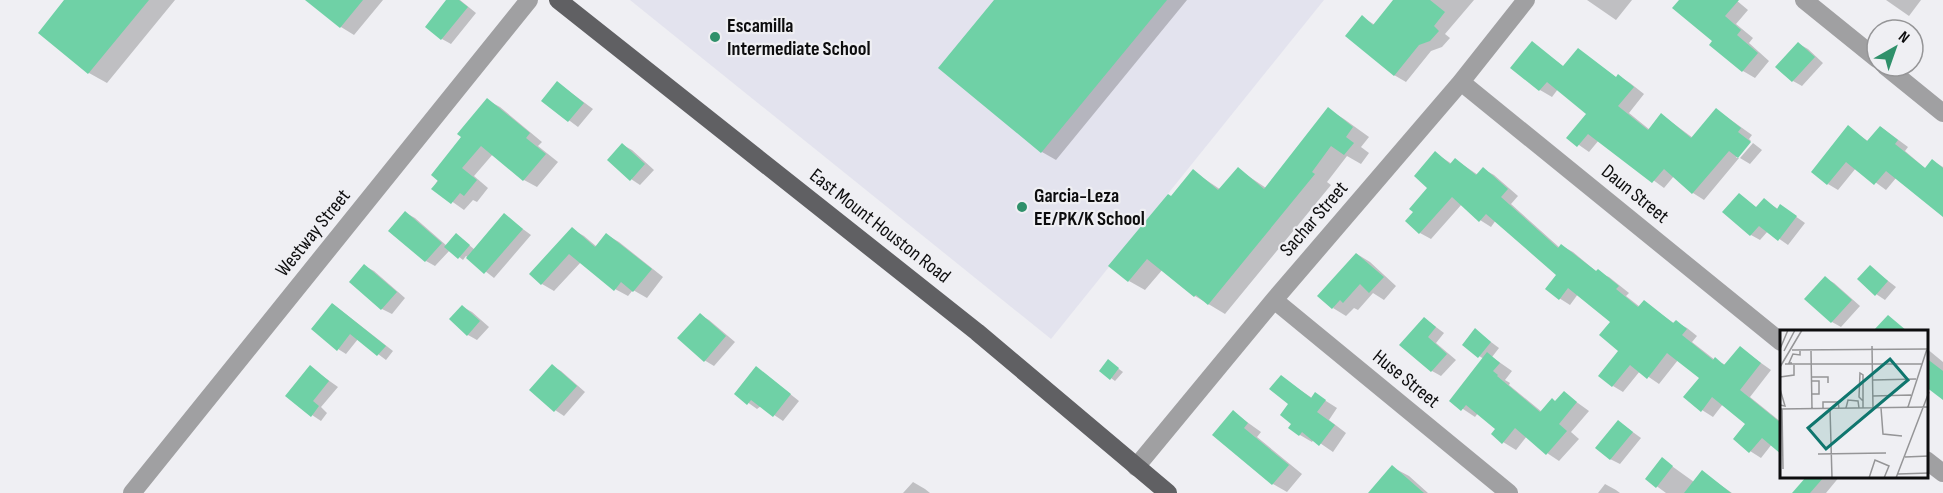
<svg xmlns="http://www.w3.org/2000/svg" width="1943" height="493" font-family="'Sofia Sans Condensed',sans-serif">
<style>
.built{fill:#e3e3ee}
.shadow{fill:#0003}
.building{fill:#6fd1a6}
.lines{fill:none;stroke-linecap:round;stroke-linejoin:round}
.minor{stroke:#a0a0a2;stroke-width:18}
.major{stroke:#606063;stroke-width:18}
.poi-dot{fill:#2f906a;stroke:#efeff3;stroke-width:2}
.labels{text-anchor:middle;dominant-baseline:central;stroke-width:4.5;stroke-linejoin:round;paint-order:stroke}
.poi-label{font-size:20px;font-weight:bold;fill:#0d0d0e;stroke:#efeff3;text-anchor:start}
.street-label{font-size:20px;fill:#0d0d0e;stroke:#efeff3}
.inset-road{fill:none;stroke:#959597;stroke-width:1.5}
.view{fill:#0f766e;fill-opacity:0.15;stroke:#0f766e;stroke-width:3}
.inset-edge{fill:none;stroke:#0d0d0e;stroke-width:3}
</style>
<rect width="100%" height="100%" fill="#efeff3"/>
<!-- built -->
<path class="built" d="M630 0H1324L1051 339Z"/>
<!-- shadow -->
<path class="shadow" d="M66 0H175L107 83 89 73 40 32Z
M307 0H383L354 35 341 27Z
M448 0H460L476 13 451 44 442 39Z
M996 0H1187L1056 160 1042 152 940 68Z
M1395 0H1474L1445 34 1450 38 1442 47 1431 51 1406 82 1394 75 1362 17 1375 25Z
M1587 0H1632L1616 20Z
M1681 0H1736L1748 10 1736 24 1753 38 1749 43 1769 61 1755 78 1743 71 1715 41Z
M1886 0H1921L1909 16Z
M1532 43 1564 67 1578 50 1617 78 1619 76 1630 83 1644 94 1629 113 1650 130 1662 115 1693 138 1717 110 1752 135 1749 139 1751 141 1736 158H1739L1704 200 1693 193 1674 176 1664 188 1599 140 1589 152 1569 138 1588 114 1558 89 1552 97 1540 90 1512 67Z
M1799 44 1808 49 1823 63 1802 86 1793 81Z
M558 83 593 109 578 127 543 101Z
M487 100 500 107 542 142 538 146 558 162 537 187 524 180 493 154 474 176 488 188 477 202 473 200 464 210 433 188Z
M1328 109 1344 119 1369 137 1361 147 1369 153 1361 164 1347 156 1327 182 1331 185 1225 314 1195 296 1163 269 1145 290 1129 281 1172 198 1193 171 1221 190 1238 169 1266 188Z
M1848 127 1869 142 1881 127 1908 147 1905 151 1926 169 1933 161 1943 167V215L1896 178 1886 190 1856 168 1838 190 1828 184Z
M1753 143 1762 150 1750 164 1740 158Z
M623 145 632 150 654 170 640 185 631 179Z
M1435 153 1452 164 1456 160 1478 175 1483 169 1494 175 1518 196 1511 204 1560 248 1562 246 1573 252 1597 272 1609 277 1629 293 1626 296 1640 307 1644 302 1675 324 1676 322 1687 328 1697 336 1692 342 1715 360 1726 365 1740 348 1771 370 1750 397 1781 422V452L1772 444 1761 458 1750 451 1748 424 1723 404 1713 417 1702 410 1701 378 1678 360 1659 384 1640 371 1623 392 1613 386 1621 351 1612 321 1578 294 1570 305 1559 298 1558 274 1496 220 1491 227 1480 220 1462 204 1431 239 1420 233Z
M1740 195 1757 208 1764 200 1778 209 1781 206 1805 223 1788 245 1768 231 1760 240 1751 235 1725 212Z
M406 213 415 218 447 246 461 238 475 250 504 215 531 235 494 278 466 256 463 260 450 250 435 266 426 261 390 230Z
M572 229 584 236 597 247 607 235 619 242 663 277 647 298 633 290 628 296 615 289 581 262 554 291 542 284 531 274Z
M1357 254 1370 262 1396 286 1384 300 1373 293 1358 310 1354 308 1346 316 1333 308Z
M365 266 374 271 405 298 392 314 382 309 351 282Z
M1870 267 1896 287 1885 300 1876 294Z
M1825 278 1834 283 1860 306 1841 327 1832 322Z
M333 304 393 351 386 360 358 339 346 354 338 349Z
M463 307 472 312 489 327 477 340 468 335Z
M700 315 709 320 735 342 714 366 704 360Z
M1424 318 1444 333 1436 343 1456 360 1441 376 1432 371 1401 344Z
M1475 330 1499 348 1492 357 1512 371 1505 380 1510 383 1509 385 1542 412 1556 402 1564 393 1589 411 1571 432 1579 439 1559 461 1547 453 1527 436 1516 450 1503 442 1498 429 1478 413 1475 417 1451 401 1484 359 1479 356Z
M1926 348 1943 362V398L1926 385Z
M1112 364 1123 372 1115 381 1111 378Z
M552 366 561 371 585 392 564 416 555 410Z
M310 367 338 387 321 407 327 413 321 421 312 415Z
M765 374 799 401 783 421 761 406 757 409 736 394Z
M1281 377 1312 398 1315 394 1337 408 1329 420 1346 433 1333 452 1314 439 1312 442 1300 435 1294 424 1290 404Z
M1233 412 1261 432 1257 437 1302 474 1287 492 1273 484 1214 435Z
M1619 422 1641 438 1620 464 1610 459Z
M1662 459 1694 482 1702 472 1732 493H1666L1647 479Z
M1392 467 1409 476 1428 493H1370Z
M1808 476H1840L1826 493H1794Z
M913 482 925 489 930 493H903Z
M1605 484 1616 490 1620 493H1598Z"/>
<!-- building -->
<path class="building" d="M64 0H149L88 74 38 33Z
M305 0H363L340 28Z
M446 0H459L468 7 441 40 425 27Z
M994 0H1167L1041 153 938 68Z
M1393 0H1430L1445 12 1434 26 1439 31 1430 41 1419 45 1394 76 1345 36 1362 15 1373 25Z
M1679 0H1739L1725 16 1741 30 1737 35 1758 53 1742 72 1709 45 1712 41 1672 8Z
M1532 41 1563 66 1578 48 1616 77 1618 74 1634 87 1618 106 1648 130 1661 113 1691 138 1716 108 1741 128 1738 132 1751 142 1738 158 1729 151 1692 194 1664 169 1652 183 1588 134 1577 147 1566 138 1586 114 1547 82 1539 91 1510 68Z
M1798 42 1815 57 1792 82 1775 67Z
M557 81 584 103 568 122 541 101Z
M487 98 530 133 526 138 546 154 523 181 481 146 462 168 477 180 464 196 460 193 451 204 431 189 438 181 431 175 461 137 457 134Z
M1328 107 1353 127 1346 137 1354 143 1344 155 1331 146 1312 172 1315 174 1208 305 1196 295 1194 297 1147 259 1128 282 1108 266 1168 194 1171 196 1193 169 1218 190 1238 167 1264 189Z
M1848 125 1867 141 1880 126 1898 140 1895 144 1925 168 1932 159 1943 168V217L1886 171 1874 185 1846 162 1827 185 1811 172Z
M622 143 645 164 630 181 607 160Z
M1435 151 1450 164 1455 158 1476 175 1483 167 1508 189 1501 197 1558 248 1561 244 1596 271 1598 269 1619 286 1616 289 1638 307 1644 300 1673 323 1676 320 1687 329 1682 335 1713 360 1715 357 1724 365 1740 346 1761 363 1740 390 1781 423V454L1762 438 1749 453 1733 439 1745 424 1712 397 1701 412 1683 397 1699 378 1667 353 1647 379 1630 365 1612 387 1598 376 1618 351 1599 335 1610 322 1568 288 1559 300 1545 289 1556 275 1486 214 1479 222 1452 197 1419 234 1405 221 1413 212 1409 209 1427 188 1414 176Z
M1739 193 1756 207 1764 198 1777 209 1780 204 1797 216 1778 241 1759 226 1750 236 1722 212Z
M405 211 442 243 425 262 388 231Z
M504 213 523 229 484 274 466 258Z
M572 227 595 247 606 233 652 269 633 292 621 282 614 291 569 254 541 285 529 274Z
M456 233 470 245 458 259 444 247Z
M1356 253 1384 277 1369 293 1360 284 1343 303 1340 300 1332 309 1317 296Z
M364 264 397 292 381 310 349 282Z
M1870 265 1888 281 1875 296 1857 279Z
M1825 276 1852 300 1831 323 1804 299Z
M332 303 386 346 377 356 350 334 337 351 311 329Z
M462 305 480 321 467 336 449 319Z
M700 313 726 336 704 362 677 338Z
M1888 315 1907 331H1873Z
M1424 317 1436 327 1428 337 1447 354 1431 372 1399 345Z
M1475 328 1491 342 1478 358 1462 345Z
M1487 352 1500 363 1493 371 1498 375 1497 376 1540 412 1552 398 1555 401 1564 391 1577 402 1559 424 1567 431 1546 455 1515 428 1502 444 1491 434 1495 429 1466 405 1461 411 1449 401Z
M1926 358 1943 371V400L1926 387Z
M1108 359 1119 368 1110 380 1099 371Z
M552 364 577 386 554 412 529 390Z
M310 365 329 381 313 401 319 406 311 417 285 396Z
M756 366 791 394 773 417 751 400 747 405 734 394Z
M1281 375 1311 398 1315 392 1326 400 1317 412 1335 425 1319 446 1302 432 1299 436 1288 428 1291 424 1280 415 1288 404 1269 389Z
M1233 410 1248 423 1244 428 1289 465 1272 485 1212 435Z
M1618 420 1633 432 1610 460 1595 448Z
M1662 457 1673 466 1656 488 1645 479Z
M1392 465 1424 493H1368Z
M1702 470 1731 493H1684Z
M1806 477H1824L1810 493H1792Z"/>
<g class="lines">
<!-- minor -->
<path class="minor" d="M1804 0 1877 59
M1885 66 1943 113
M1461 82 1781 342
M1274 300 1509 493
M1926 460 1943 473
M1136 467 1274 300 1461 82 1526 0
M132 493 529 0"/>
<!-- major -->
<path class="major" d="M558 0 977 332 1168 493"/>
</g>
<!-- markers -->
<g class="poi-dot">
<circle cx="715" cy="37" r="6"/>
<circle cx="1022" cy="207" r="6"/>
</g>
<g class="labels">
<!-- poi labels -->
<g class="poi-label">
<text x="727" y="26">Escamilla<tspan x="727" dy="23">Intermediate School</tspan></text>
<text x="1034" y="196">Garcia-Leza<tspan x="1034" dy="23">EE/PK/K School</tspan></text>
</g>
<!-- street labels -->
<g class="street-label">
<text transform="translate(1635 194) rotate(39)">Daun Street</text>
<text transform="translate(1314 219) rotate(-49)">Sachar Street</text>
<text transform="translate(880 226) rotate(38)">East Mount Houston Road</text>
<text transform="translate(313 233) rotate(-51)">Westway Street</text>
<text transform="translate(1406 379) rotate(39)">Huse Street</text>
</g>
</g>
<!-- overview -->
<g transform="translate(1780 330)">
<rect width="148" height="148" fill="#efeff3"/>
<path class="inset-road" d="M92 16 93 78M0 19 8 0M12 20 149 19M4 21 15 0M31 21 32 79M12 33H9L13 24 20 25V21M5 34H142M0 37 22 0M0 47 14 45V35M31 47H48V53M93 50 136 49M31 51H39V64H31M0 59 5 76 0 75M93 66 131 65M128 77 147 19M66 78 68 70 78 71 79 78M83 78V45L80 43 79 67 83 71M101 78 103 104 122 106M0 79 149 77M2 79 3 139M43 79V72H58L59 78M50 79 52 148M38 124 106 123M125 127 149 126M118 144 149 143M89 148 95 130 109 136 104 148M116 148 149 62"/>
<path class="view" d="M110 29 128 50 46 119 28 98Z"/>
<rect width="148" height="148" class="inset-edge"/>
</g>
<!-- north arrow -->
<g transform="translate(1895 48) rotate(40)"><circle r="28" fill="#efeff3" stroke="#959597" stroke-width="1.5"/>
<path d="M0-4.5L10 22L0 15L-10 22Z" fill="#2f906a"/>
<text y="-9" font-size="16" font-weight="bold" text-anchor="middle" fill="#0d0d0e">N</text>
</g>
</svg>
